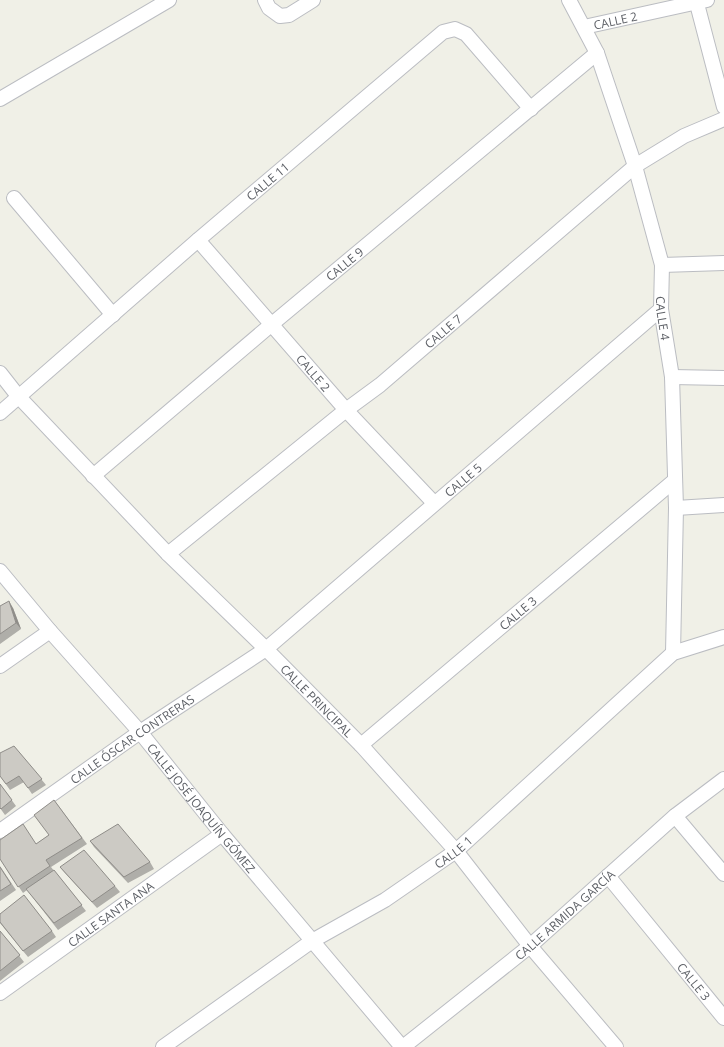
<svg xmlns="http://www.w3.org/2000/svg" width="724" height="1047" font-family="'Open Sans',sans-serif">
<style>
.lines{fill:none;stroke-linecap:round;stroke-linejoin:round}
.street-casing{stroke:#bbbdc2;stroke-width:16}
.street{stroke:#fff;stroke-width:14}
.wall{fill:#afaea9}
.shaded-wall{fill:#8f8d89}
.building{fill:#cccac4;stroke:#8f8d89}
.labels{text-anchor:middle;dominant-baseline:central;stroke-width:5;stroke-linejoin:round;paint-order:stroke}
.street-label{font-size:12px;fill:#5e6167;stroke:#fff}
</style>
<rect width="100%" height="100%" fill="#f0f0e7"/>
<g class="lines">
<!-- street casing -->
<g class="street-casing">
<g id="street">
<path d="M265 0 269 8 280 16 289 15 313 0"/>
<path id="s1" d="M569 0 597 53 635 166 662 265 661 309 672 377 676 508 673 653"/>
<path d="M696 0 724 107"/>
<path id="s2" d="M584 27 707 0"/>
<path d="M0 99 169 0"/>
<path d="M14 198 113 315"/>
<path id="s3" d="M198 240 346 410 434 503"/>
<path d="M662 265 724 263"/>
<path id="s4" d="M0 373 18 396 168 554 266 649 361 745 456 851 530 946 616 1047"/>
<path d="M672 377 724 378"/>
<path id="s5" d="M0 413 198 240 443 32 455 29 466 34 531 109"/>
<path id="s6" d="M93 476 272 324 597 53"/>
<path d="M676 508 724 505"/>
<path id="s7" d="M168 554 346 410 380 385 635 166 684 136 724 119"/>
<path id="s8" d="M0 571 50 631 140 732 222 834 402 1047"/>
<path d="M0 666 50 631"/>
<path id="s9" d="M361 745 675 480"/>
<path d="M675 816 724 874"/>
<path id="s10" d="M0 831 140 732 266 649 661 309"/>
<path id="s11" d="M608 876 724 1018"/>
<path id="s12" d="M0 993 222 834"/>
<path id="s13" d="M163 1047 312 941 385 900 456 851 673 653 724 637"/>
<path id="s14" d="M403 1047 530 946 675 816 724 779"/>
</g>
</g>
<!-- street -->
<use href="#street" class="street"/>
</g>
<!-- wall -->
<path class="wall" d="M0 606 13 608 21 629 0 644Z
M14 746 46 785 32 794 24 782 10 790 0 776Z
M0 784 16 806 5 815 0 808Z
M54 800 87 844 51 867 86 911 58 930 27 890 23 893 0 859 36 844 49 835Z
M90 841 150 862 154 869 128 883 94 847Z
M0 866 16 890 0 901Z
M60 867 115 886 120 892 97 908 65 873Z
M0 914 52 931 56 937 28 957 0 923Z
M0 931 24 962 0 981Z"/>
<!-- shaded-wall -->
<path class="shaded-wall" d="M9 601 13 608 21 629 16 623Z"/>
<!-- building -->
<path class="building" d="M9 601 16 623 0 634V606Z
M14 746 42 779 28 788 19 776 6 784 0 776V753Z
M0 784 12 800 1 809 0 808Z
M54 800 82 838 46 860 50 866 18 887 0 859V840L23 824 36 844 49 835 34 815Z
M118 824 150 862 124 877 90 841Z
M84 850 115 886 92 902 60 867Z
M0 867 11 884 0 891Z
M54 870 82 905 54 923 26 889Z
M24 895 52 931 23 951 0 922V914Z
M0 931 20 955 0 971Z"/>
<g class="labels">
<!-- street labels -->
<g class="street-label">
<text stroke="none"><textPath href="#s2" startOffset="32">CALLE 2</textPath></text>
<text stroke="none"><textPath href="#s5" startOffset="354">CALLE 11</textPath></text>
<text stroke="none"><textPath href="#s6" startOffset="329">CALLE 9</textPath></text>
<text stroke="none"><textPath href="#s1" startOffset="335">CALLE 4</textPath></text>
<text stroke="none"><textPath href="#s7" startOffset="354">CALLE 7</textPath></text>
<text stroke="none"><textPath href="#s3" startOffset="176">CALLE 2</textPath></text>
<text stroke="none"><textPath href="#s10" startOffset="582">CALLE 5</textPath></text>
<text stroke="none"><textPath href="#s9" startOffset="205">CALLE 3</textPath></text>
<text stroke="none"><textPath href="#s4" startOffset="456">CALLE PRINCIPAL</textPath></text>
<text stroke="none"><textPath href="#s10" startOffset="161">CALLE ÓSCAR CONTRERAS</textPath></text>
<text stroke="none"><textPath href="#s8" startOffset="311">CALLE JOSÉ JOAQUÍN GÓMEZ</textPath></text>
<text stroke="none"><textPath href="#s13" startOffset="350">CALLE 1</textPath></text>
<text stroke="none"><textPath href="#s12" startOffset="136">CALLE SANTA ANA</textPath></text>
<text stroke="none"><textPath href="#s14" startOffset="209">CALLE ARMIDA GARCÍA</textPath></text>
<text stroke="none"><textPath href="#s11" startOffset="136">CALLE 3</textPath></text>
</g>
</g>
</svg>
